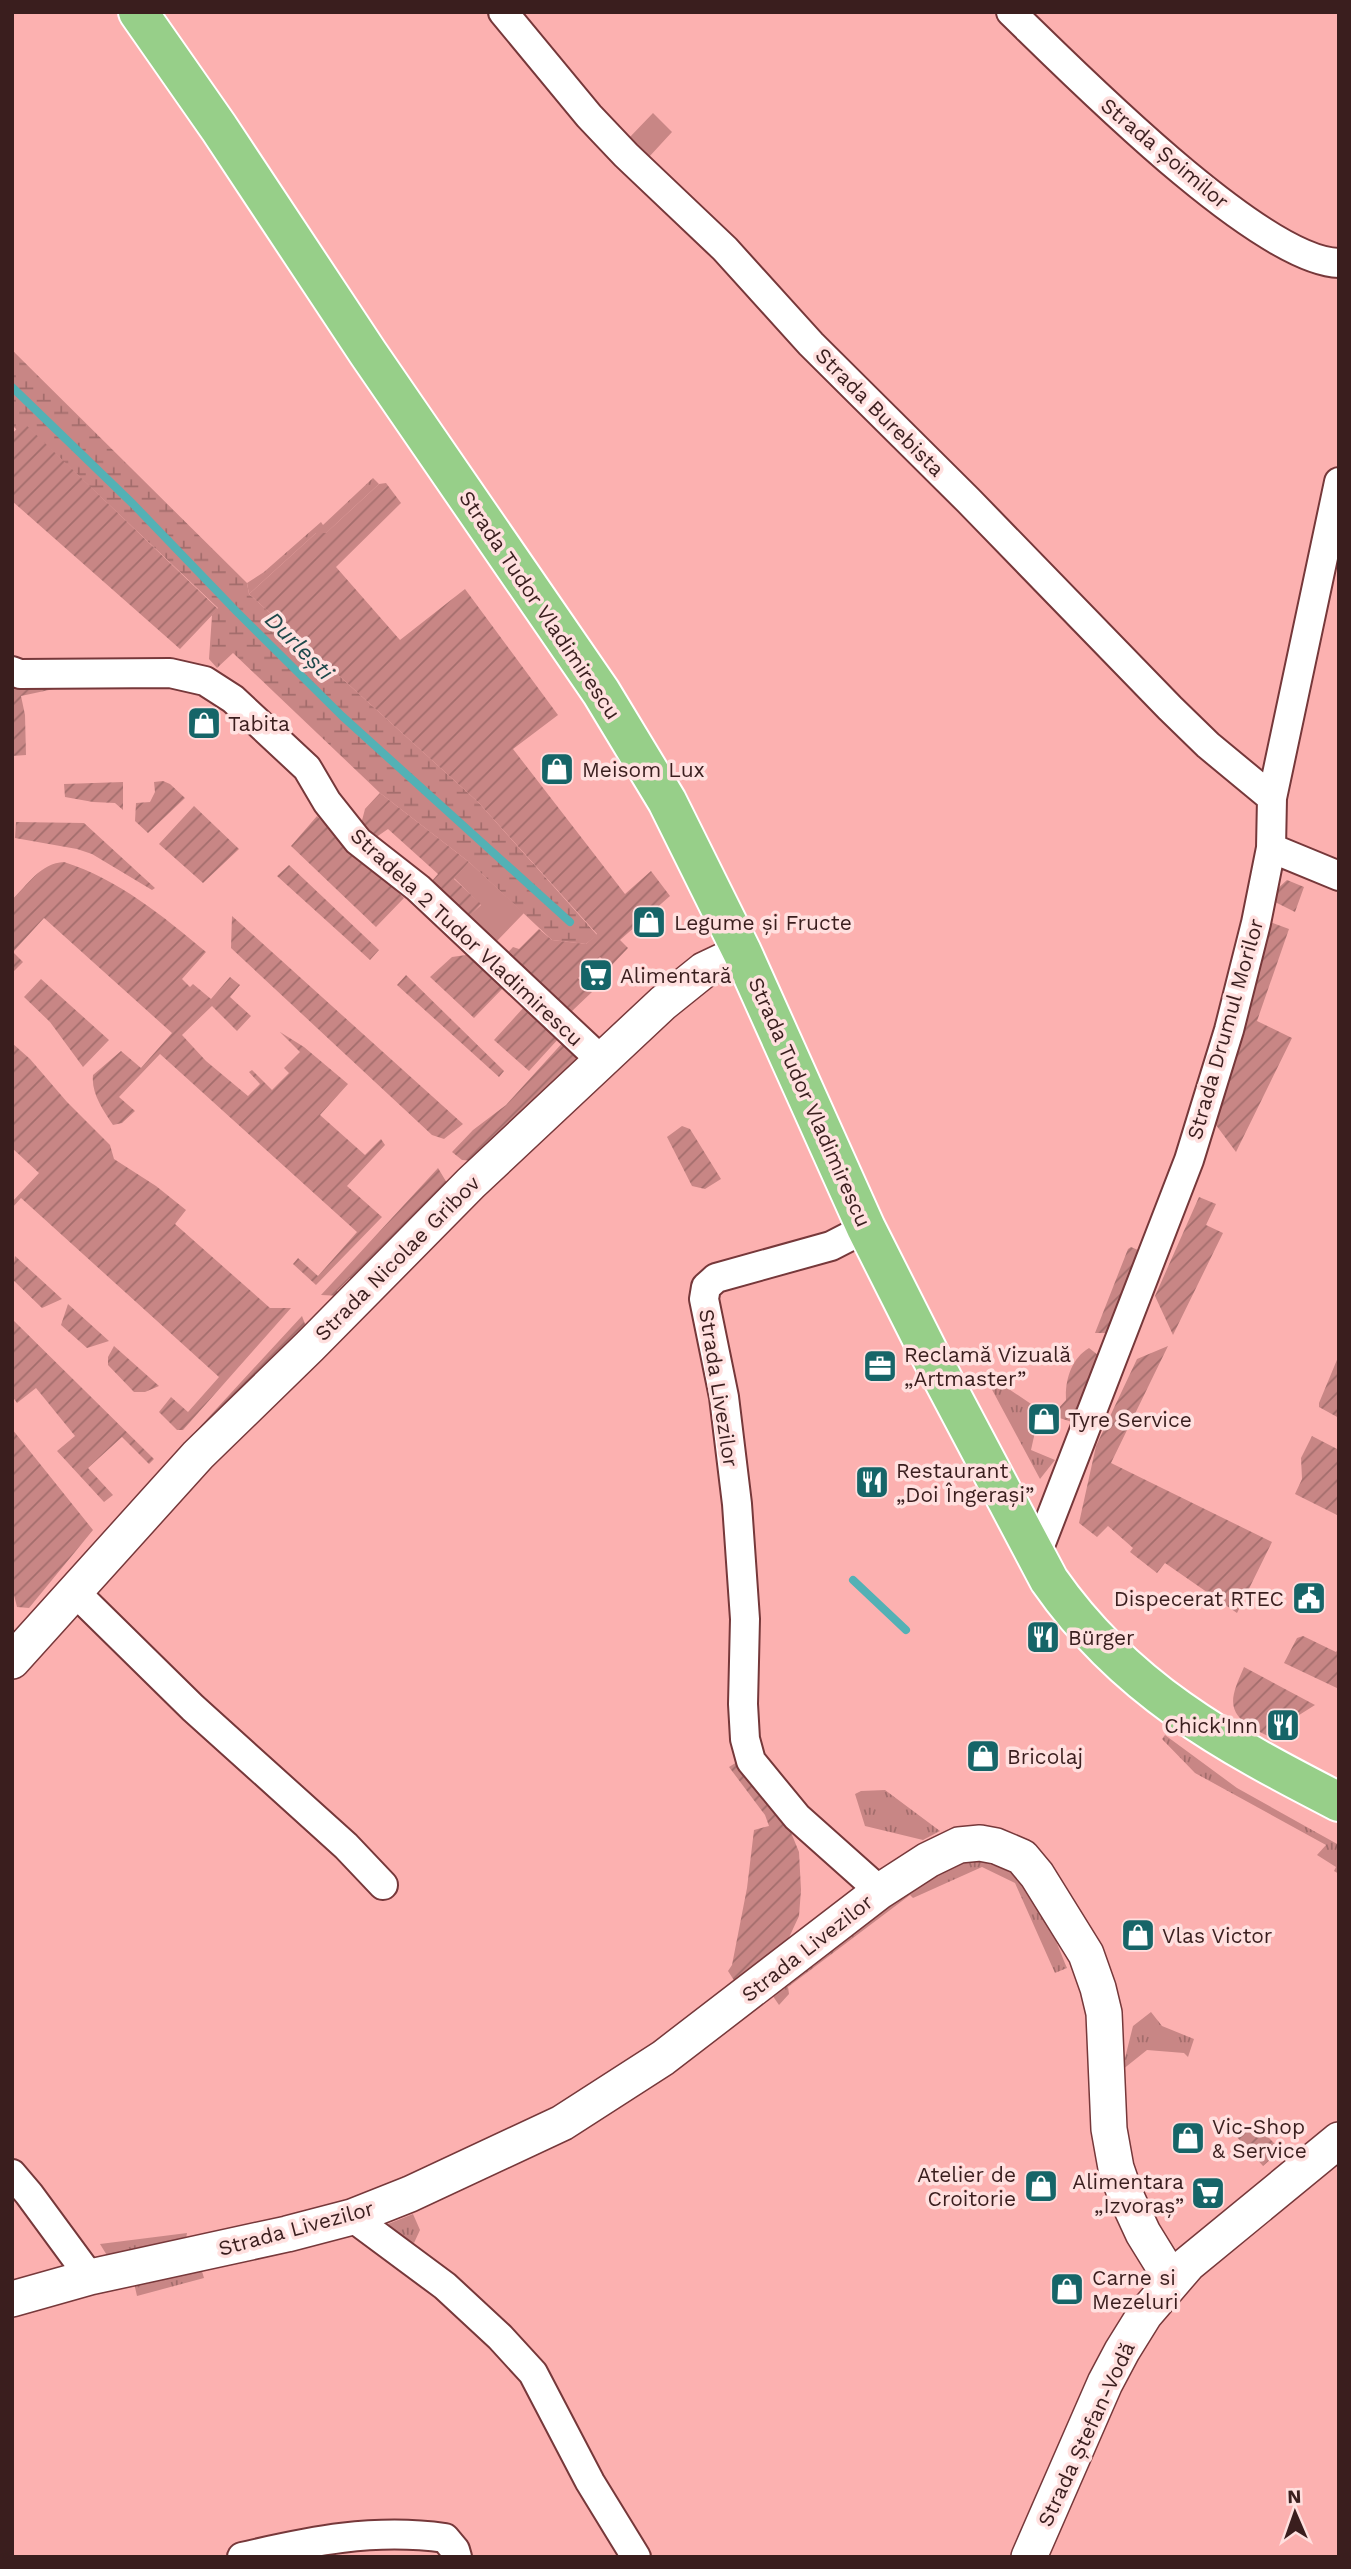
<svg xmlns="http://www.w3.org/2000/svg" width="1351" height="2569" font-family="'Work Sans',sans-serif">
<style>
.grass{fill:url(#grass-tufts)}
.wetland{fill:url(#wetland-marsh)}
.park{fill:#c88685}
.garden{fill:url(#garden-furrows)}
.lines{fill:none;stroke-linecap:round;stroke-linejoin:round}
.stream{stroke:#53b1b5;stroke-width:8}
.minor-casing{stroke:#76383a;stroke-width:32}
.tertiary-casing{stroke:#76383a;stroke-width:38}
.primary-casing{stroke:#fff;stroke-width:42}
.minor{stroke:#fff;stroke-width:28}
.tertiary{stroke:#fff;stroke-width:35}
.primary{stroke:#97cf89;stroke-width:38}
.labels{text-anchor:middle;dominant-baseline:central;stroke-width:7;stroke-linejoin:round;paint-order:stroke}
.street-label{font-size:21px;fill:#3a1e1e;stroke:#ffe0df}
.poi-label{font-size:21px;fill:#3a1e1e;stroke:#ffe0df;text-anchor:start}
.water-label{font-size:23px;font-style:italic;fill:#1e494b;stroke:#ffe0df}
</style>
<defs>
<pattern id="grass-tufts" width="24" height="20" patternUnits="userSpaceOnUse" patternTransform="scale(1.75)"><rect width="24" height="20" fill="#c88685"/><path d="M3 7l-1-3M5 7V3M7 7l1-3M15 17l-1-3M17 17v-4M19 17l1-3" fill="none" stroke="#a36d6c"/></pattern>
<pattern id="wetland-marsh" width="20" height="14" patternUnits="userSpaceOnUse" patternTransform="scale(1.75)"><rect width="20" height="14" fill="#c88685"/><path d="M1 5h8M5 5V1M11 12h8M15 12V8" fill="none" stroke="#a36d6c"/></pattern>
<pattern id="garden-furrows" width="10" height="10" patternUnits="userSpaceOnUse" patternTransform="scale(1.75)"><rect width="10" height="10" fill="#c88685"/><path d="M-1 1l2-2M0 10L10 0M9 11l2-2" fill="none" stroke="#a36d6c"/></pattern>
</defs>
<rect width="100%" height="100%" fill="#fcb1b0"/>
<!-- grass -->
<path class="grass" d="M373 478 379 484 326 533H316L249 594 247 583 264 572 321 522 323 525Z
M982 1371 1037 1408 1035 1422 1037 1423 1031 1450 1055 1460 1040 1479Z
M1165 1735 1237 1788 1339 1845V1874L1334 1871 1336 1867 1317 1855 1326 1845 1195 1773 1162 1739Z
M885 1790 940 1831 923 1840 865 1826 855 1794 861 1791Z
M973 1858C991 1865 1012 1870 1027 1884 1040 1897 1059 1949 1067 1968L1055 1973 1015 1883 982 1867 913 1898 910 1895 788 1987 789 1994 779 2005 768 1989 937 1872Z
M1151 2012 1162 2026 1194 2039 1188 2057 1184 2053 1147 2050 1122 2070 1133 2026Z
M413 2214 420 2230 414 2243 394 2233 388 2224Z
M187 2233 185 2244 108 2257 100 2244Z
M201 2268 204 2278 137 2296 134 2283Z"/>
<!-- wetland -->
<path class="wetland" d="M12 350 247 583 249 594 478 802 597 935 586 944 552 940 469 862 380 793 233 653 217 668 209 659 212 615 218 608 23 423 17 430 12 425Z"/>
<!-- park -->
<path class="park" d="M653 113 672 132 649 157 629 138Z
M469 862 524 913 495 943 468 917 481 905 454 878Z"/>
<!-- garden -->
<path class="garden" d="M23 422 218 609 180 649 12 501V434Z
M386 483 401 503 336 567 400 640 465 589 558 715 513 749 625 894 651 871 670 896 620 940 628 948 610 967 600 957 578 978 592 992 571 1012 504 957 513 947 519 949 539 929 552 940 586 944 597 934 478 802 249 594 316 533H326L379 484Z
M30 682 63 687 21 696 25 715 26 755 12 756V690Z
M163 781 170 784 185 798 148 833 135 821 136 803 150 802 155 792 154 782Z
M123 782V810L115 803 93 802 65 797 64 784Z
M380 793 469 862 454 879 481 904 467 919 431 882 438 874 388 829 375 838 360 828 365 809Z
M194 806 239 849 203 883 159 844Z
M317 816 404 898 376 927 291 846Z
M16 822 84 823 155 888 152 890 92 854 77 849 15 838Z
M64 862C118 879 163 916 206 952L182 979 190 987 193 984 211 999 230 977 240 985 230 997 251 1016 237 1031 212 1006 182 1035 206 1061 248 1096 260 1084 249 1072 252 1070 272 1090 289 1073 284 1068 300 1052 280 1032 304 1047 348 1084 320 1115 365 1155 381 1139 385 1145 347 1186 382 1217 316 1285 293 1264 298 1258 318 1276 357 1232 160 1054 119 1097 135 1111 122 1123 113 1125C103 1110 91 1093 93 1075L121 1051 141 1068 172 1033 44 918 13 952 23 962 12 973V900C27 885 41 863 64 862Z
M289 865 379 950 370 960 277 876Z
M1287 880 1304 887 1295 912 1271 900 1277 889Z
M232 916 463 1124 444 1139 432 1135 231 948Z
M1267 921 1289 929 1257 1021 1292 1038 1236 1152 1213 1121 1250 1004Z
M466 955 504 987 474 1018 430 977 452 957Z
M406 975 504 1071 499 1077 397 985Z
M41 979 109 1040 83 1067 50 1022 24 997Z
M525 1006 560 1037 529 1071 494 1040Z
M565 1040 577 1060 554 1081 553 1088 508 1124 474 1161 462 1160 452 1152 473 1130 506 1105Z
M12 1043 30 1059 67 1102 110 1145 114 1159 156 1186 186 1210 175 1224 270 1308H291L183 1430H177L159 1412 171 1397 188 1412 219 1377 21 1198 12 1208V1202L39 1173 12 1148Z
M682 1126 690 1129 721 1179 705 1189 692 1186 667 1137Z
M438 1168 447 1183 355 1282 350 1278 337 1291 342 1296 321 1295Z
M1199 1197 1216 1204 1206 1225 1223 1233 1173 1335 1155 1296Z
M1131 1247 1138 1250 1106 1333H1095L1128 1249Z
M15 1256 62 1299 42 1308 12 1279Z
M68 1304 109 1341 87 1348 61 1325Z
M302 1316 305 1324 306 1334 210 1429 195 1432Z
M12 1319 154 1459 149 1464 122 1437 88 1468 113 1495 104 1502 57 1451 75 1436 36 1388 17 1403 12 1396Z
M114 1346 159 1386 145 1392H134L108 1365V1357Z
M1168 1346 1111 1463 1272 1542 1237 1613 1165 1563 1157 1573 1130 1552 1133 1548 1108 1526 1097 1537 1079 1523 1096 1446 1137 1359Z
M1089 1348 1098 1355 1072 1422 1038 1411 1037 1408 1055 1412 1066 1400C1065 1380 1071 1359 1089 1348Z
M1339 1355V1418L1319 1407V1403Z
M12 1429 93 1530 29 1608 17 1607 12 1587Z
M1312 1436 1339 1450V1516L1295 1494 1302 1479 1301 1458Z
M1303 1636 1336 1652 1339 1648V1689L1284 1663 1297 1638Z
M1244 1667 1315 1705 1296 1717 1283 1738C1273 1740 1266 1735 1256 1730 1224 1712 1231 1697 1244 1667Z
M737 1762 790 1830 799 1852 801 1890 799 1916 786 1944 737 1985 728 1971 732 1965 747 1888 754 1830 769 1826 765 1815 729 1767Z
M1253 2122 1281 2150 1263 2166 1237 2137Z"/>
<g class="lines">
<!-- stream -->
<path class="stream" d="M12 387 133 504 237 612 342 716 570 922
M853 1580 906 1630"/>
<!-- minor casing -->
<g class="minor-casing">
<path id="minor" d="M503 12 589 116 626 155 725 249 811 344 968 500 1170 708 1208 745 1272 798
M1011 12C1072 71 1259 261 1339 263
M12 671 20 674 170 673 205 681 233 699 307 768 327 802 358 841 418 888 602 1061
M1271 848 1339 876
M866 1228 831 1246 716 1278 706 1287 704 1299 724 1397 737 1504 745 1619 743 1704 745 1739 751 1761 797 1817 880 1891
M1036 1556 1189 1160 1229 1030 1256 923 1271 848 1272 798 1339 482
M75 1592 193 1708 346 1846 383 1885
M12 2174 29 2194 90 2277
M352 2217 445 2286 500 2337 533 2373 590 2482 636 2557
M242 2557C311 2541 374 2528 445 2538L455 2550 457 2557"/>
</g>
<!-- tertiary casing -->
<g class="tertiary-casing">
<path id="tertiary" d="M12 1661 198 1455 310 1346 471 1183 663 1003 704 970 742 952
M12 2299 90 2277 287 2234 352 2217 410 2194 562 2123 663 2058 880 1891 928 1860 959 1845 980 1843 996 1846 1022 1857 1037 1875 1086 1954 1098 1988 1104 2013 1109 2129 1116 2168 1125 2194 1143 2233 1172 2280
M1029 2557 1105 2383 1122 2351 1145 2314 1188 2264 1339 2140"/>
</g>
<!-- primary casing -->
<g class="primary-casing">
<path id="primary" d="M138 12 219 128 368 353 601 692 667 801 742 952 866 1228 930 1355 1049 1580C1125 1689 1224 1743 1339 1802"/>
</g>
<!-- minor -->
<use href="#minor" class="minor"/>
<!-- tertiary -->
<use href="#tertiary" class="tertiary"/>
<!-- primary -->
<use href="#primary" class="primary"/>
</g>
<!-- icons -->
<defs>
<g id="shop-square" transform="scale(1.75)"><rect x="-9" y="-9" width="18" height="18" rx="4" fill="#166568" stroke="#ffe0df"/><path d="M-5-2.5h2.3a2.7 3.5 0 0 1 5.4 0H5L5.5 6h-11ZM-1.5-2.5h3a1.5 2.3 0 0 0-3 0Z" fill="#fff"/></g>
<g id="supermarket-square" transform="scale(1.75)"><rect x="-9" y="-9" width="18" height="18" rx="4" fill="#166568" stroke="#ffe0df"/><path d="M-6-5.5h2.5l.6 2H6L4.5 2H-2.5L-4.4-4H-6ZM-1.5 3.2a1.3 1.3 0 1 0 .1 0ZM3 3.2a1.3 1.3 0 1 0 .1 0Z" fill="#fff"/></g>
<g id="office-square" transform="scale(1.75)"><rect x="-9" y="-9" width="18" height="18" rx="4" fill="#166568" stroke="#ffe0df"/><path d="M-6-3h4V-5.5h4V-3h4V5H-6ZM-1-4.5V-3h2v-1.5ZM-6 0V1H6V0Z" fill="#fff"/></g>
<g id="restaurant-square" transform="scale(1.75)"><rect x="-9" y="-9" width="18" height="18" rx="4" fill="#166568" stroke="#ffe0df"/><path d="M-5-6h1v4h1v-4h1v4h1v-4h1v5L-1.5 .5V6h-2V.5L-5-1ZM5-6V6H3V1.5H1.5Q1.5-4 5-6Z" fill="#fff"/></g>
<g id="civic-square" transform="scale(1.75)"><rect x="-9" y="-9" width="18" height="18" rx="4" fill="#166568" stroke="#ffe0df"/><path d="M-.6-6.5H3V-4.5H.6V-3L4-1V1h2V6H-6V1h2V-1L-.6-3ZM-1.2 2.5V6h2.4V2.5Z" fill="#fff"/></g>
</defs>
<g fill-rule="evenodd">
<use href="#shop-square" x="204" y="723"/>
<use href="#shop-square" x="557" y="769"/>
<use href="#shop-square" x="649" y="922"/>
<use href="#supermarket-square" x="596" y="975"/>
<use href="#office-square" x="880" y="1366"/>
<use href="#shop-square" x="1044" y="1419"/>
<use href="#restaurant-square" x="872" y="1482"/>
<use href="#civic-square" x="1309" y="1598"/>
<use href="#restaurant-square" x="1043" y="1637"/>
<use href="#restaurant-square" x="1283" y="1725"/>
<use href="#shop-square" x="983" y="1756"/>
<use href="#shop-square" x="1138" y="1935"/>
<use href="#shop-square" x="1188" y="2138"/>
<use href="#shop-square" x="1041" y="2186"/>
<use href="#supermarket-square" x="1208" y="2193"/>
<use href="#shop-square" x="1067" y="2289"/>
</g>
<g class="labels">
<!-- street labels -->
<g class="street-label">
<text transform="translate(1165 153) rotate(40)">Strada Șoimilor</text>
<text transform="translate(880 412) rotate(45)">Strada Burebista</text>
<text transform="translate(540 605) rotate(56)">Strada Tudor Vladimirescu</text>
<text transform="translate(467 937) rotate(43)">Stradela 2 Tudor Vladimirescu</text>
<text transform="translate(1225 1029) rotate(-74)">Strada Drumul Morilor</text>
<text transform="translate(810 1102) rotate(66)">Strada Tudor Vladimirescu</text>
<text transform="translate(397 1258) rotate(-45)">Strada Nicolae Gribov</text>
<text transform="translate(719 1388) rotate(81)">Strada Livezilor</text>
<text transform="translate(807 1948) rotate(-38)">Strada Livezilor</text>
<text transform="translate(296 2228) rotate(-15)">Strada Livezilor</text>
<text transform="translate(1086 2434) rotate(-65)">Strada Ștefan-Vodă</text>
</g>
<!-- poi labels -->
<g class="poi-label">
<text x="228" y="723">Tabita</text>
<text x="582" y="769">Meisom Lux</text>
<text x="674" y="922">Legume și Fructe</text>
<text x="620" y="975">Alimentară</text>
<text x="904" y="1354">Reclamă Vizuală<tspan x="904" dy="24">„Artmaster”</tspan></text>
<text x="1068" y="1419">Tyre Service</text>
<text x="896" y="1470">Restaurant<tspan x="896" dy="24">„Doi Îngerași”</tspan></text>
<text x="1284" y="1598" text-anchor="end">Dispecerat RTEC</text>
<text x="1068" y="1637">Bürger</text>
<text x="1258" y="1725" text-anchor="end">Chick'Inn</text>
<text x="1007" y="1756">Bricolaj</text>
<text x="1162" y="1935">Vlas Victor</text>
<text x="1212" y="2126">Vic-Shop<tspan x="1212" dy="24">&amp; Service</tspan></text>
<text x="1016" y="2174" text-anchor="end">Atelier de<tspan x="1016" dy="24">Croitorie</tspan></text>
<text x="1184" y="2181" text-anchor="end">Alimentara<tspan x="1184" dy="24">„Izvoraș”</tspan></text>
<text x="1092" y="2277">Carne si<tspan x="1092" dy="24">Mezeluri</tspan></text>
</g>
<!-- water labels -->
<g class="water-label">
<text transform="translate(299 646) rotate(45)">Durlești</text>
</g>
</g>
<!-- border -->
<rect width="1351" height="2569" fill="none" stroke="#3a1e1e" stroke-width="28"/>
<!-- north arrow -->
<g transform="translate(1295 2513) rotate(358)" stroke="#ffe0df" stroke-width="5" paint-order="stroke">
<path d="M0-5L12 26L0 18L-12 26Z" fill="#3a1e1e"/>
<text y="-10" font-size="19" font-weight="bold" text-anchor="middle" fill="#3a1e1e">N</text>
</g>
</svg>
